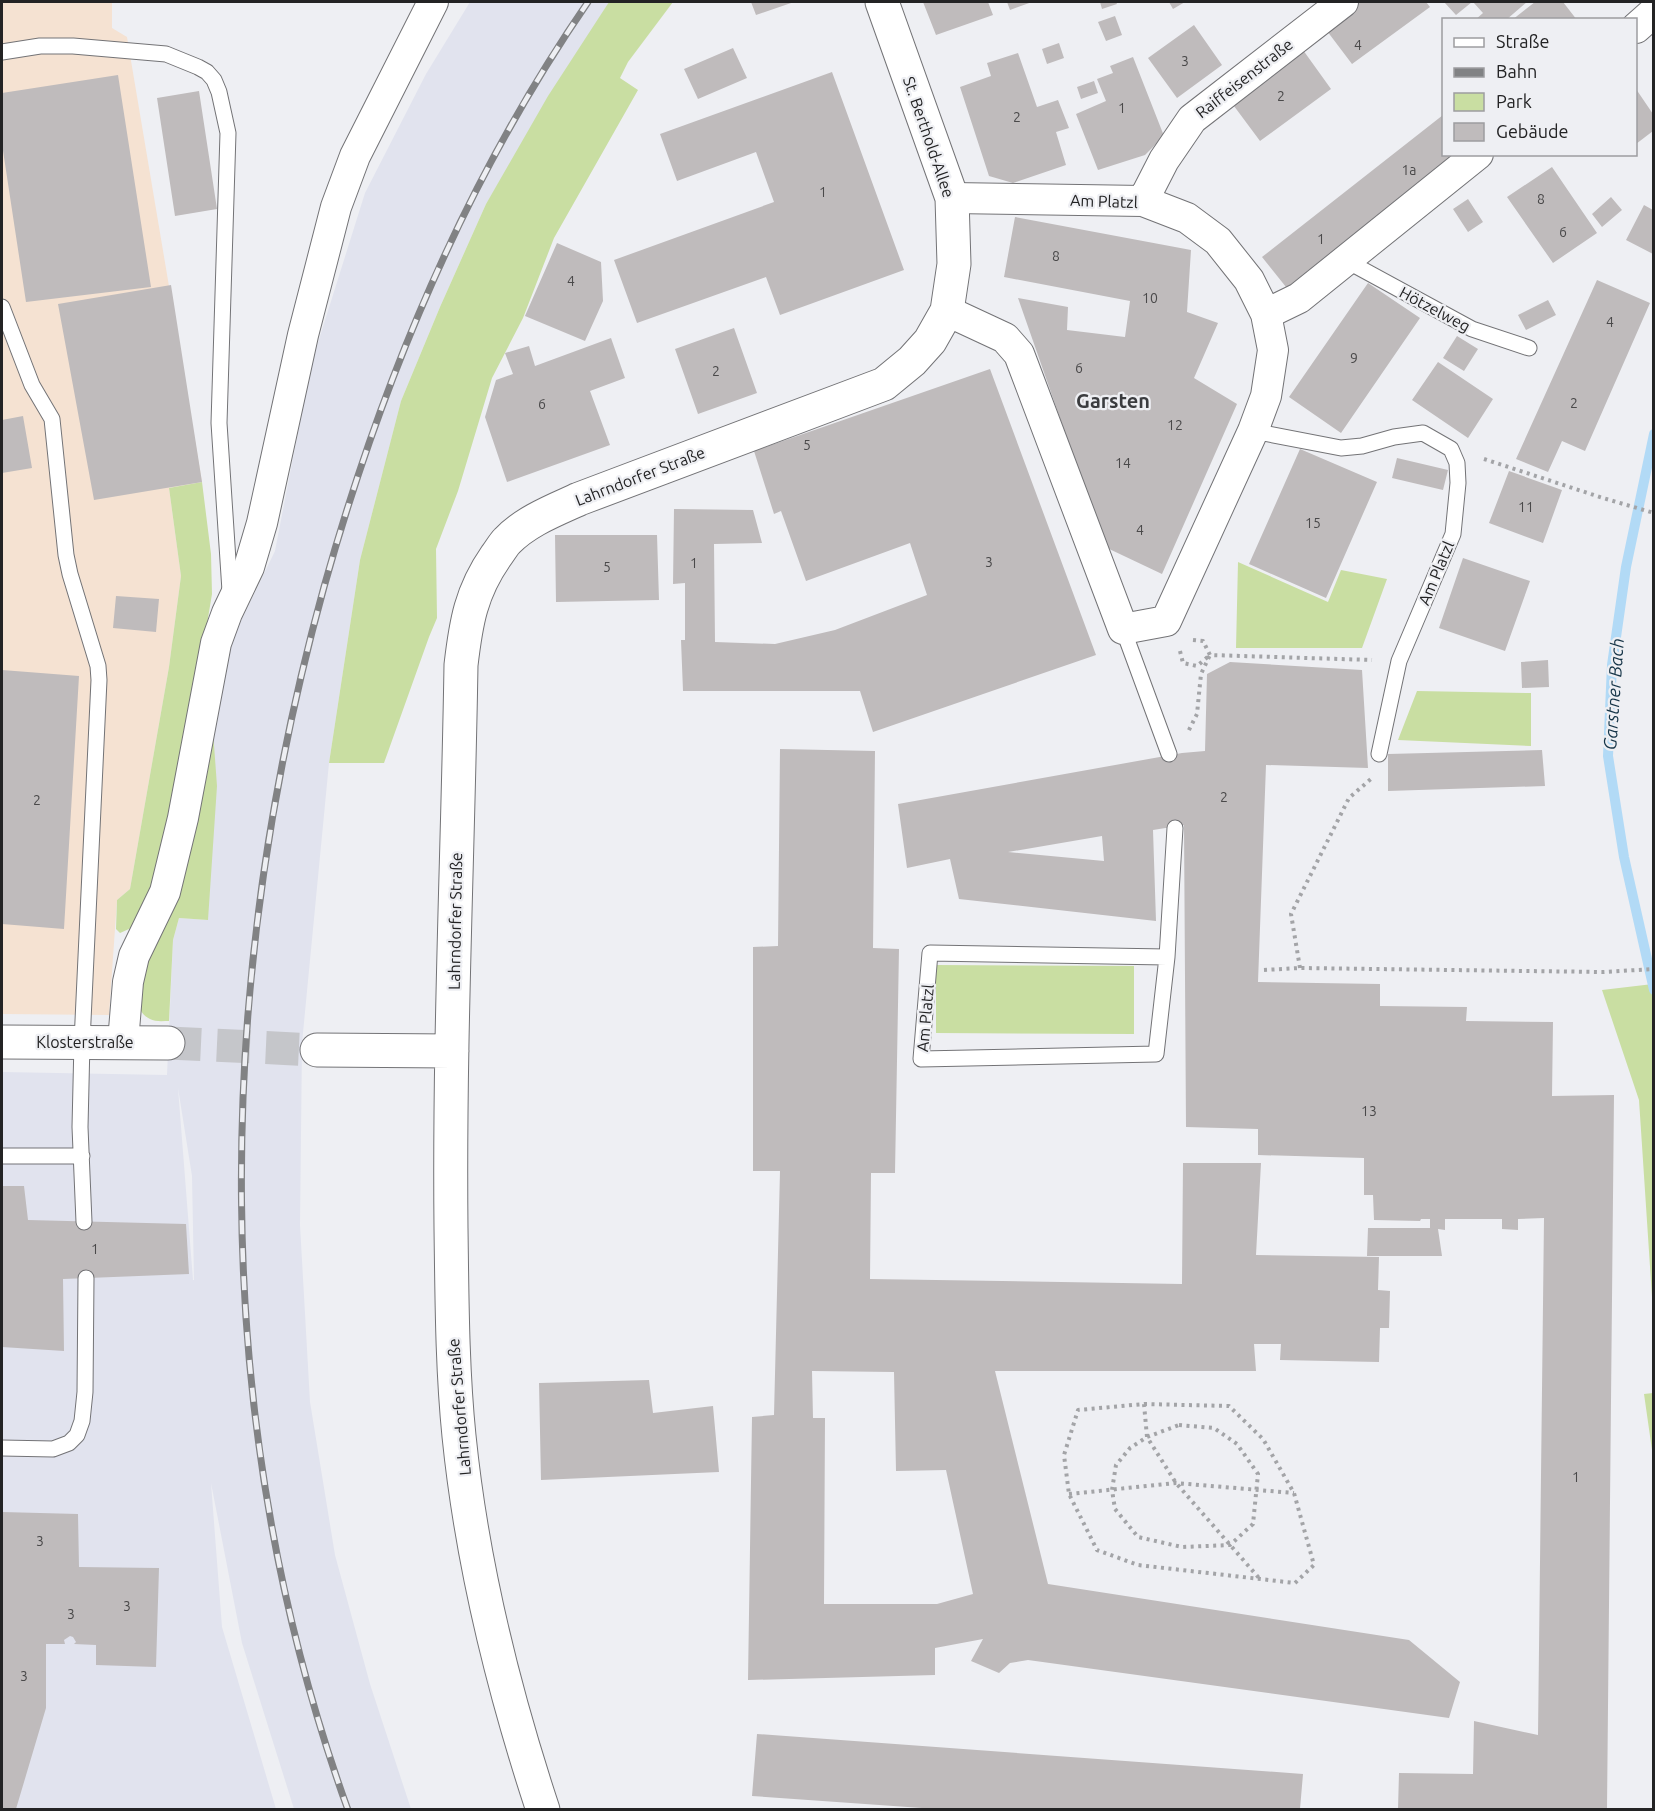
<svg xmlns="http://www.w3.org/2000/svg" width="1655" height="1811" font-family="Ubuntu,sans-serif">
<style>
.commercial{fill:#f5e2d2}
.built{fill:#e1e3ee;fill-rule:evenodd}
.green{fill:#c9dea2}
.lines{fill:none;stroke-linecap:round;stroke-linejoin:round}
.stream{stroke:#b2daf6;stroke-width:10}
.building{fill:#bfbbbc;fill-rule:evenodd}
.secondary-tunnel{stroke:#c5c6ca;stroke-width:33;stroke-dasharray:33 16;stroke-linecap:butt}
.lane-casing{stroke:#737376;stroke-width:17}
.street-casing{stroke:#737376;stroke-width:32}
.secondary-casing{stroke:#737376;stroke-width:35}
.path{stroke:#a3a4a7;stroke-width:4;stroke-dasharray:3 4.5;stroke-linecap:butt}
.lane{stroke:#fff;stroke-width:15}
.street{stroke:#fff;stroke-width:30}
.secondary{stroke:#fff;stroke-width:33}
.rail-casing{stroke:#818284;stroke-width:7}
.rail{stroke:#eeeff3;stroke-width:4.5;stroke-dasharray:14;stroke-linecap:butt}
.labels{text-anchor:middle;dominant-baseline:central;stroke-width:4.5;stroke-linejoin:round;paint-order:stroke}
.number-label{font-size:14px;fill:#4a494a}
.street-label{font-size:16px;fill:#232324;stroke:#eeeff3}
.water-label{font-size:18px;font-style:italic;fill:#153447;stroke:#eeeff3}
.quarter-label{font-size:20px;font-weight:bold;fill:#3b3c3f;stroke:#eeeff3}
</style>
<rect width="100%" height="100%" fill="#eeeff3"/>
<!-- commercial -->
<path class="commercial" d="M2 2H112V28L127 37 202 482 169 488 181 576 169 667 130 889 117 900 109 1015 2 1014Z"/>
<!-- built -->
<path class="built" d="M470 2H609L486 204 440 307 401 401 360 560 329 763 302 1043 300 1225 310 1402 335 1555 370 1684 411 1809H294L242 1643 211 1483 222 1627 276 1809 2 1810V1072L167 1075 173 940 179 918 208 920 212 717 224 656 275 551 311 365 365 193 426 74ZM178 1088 192 1176 194 1280H193Z"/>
<!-- green -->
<path class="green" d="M609 2H673L628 62 620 78 638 90 554 238 523 318 492 378 458 491 436 549 437 618 429 637 384 763H329L360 560 401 401 440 307 486 204 548 96Z
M202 482 211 554 212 594 203 648 163 865 138 921 129 929 120 933 116 929 117 900 130 889 169 667 181 576 169 488Z
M1238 562 1328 602 1341 570 1387 579 1362 648H1236Z
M1417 691 1531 693V746L1398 740Z
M212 717 217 786 208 920 179 918 173 940 169 1021C163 1021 155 1022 150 1019 129 1009 142 982 145 966Z
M936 965 1134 966V1034L936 1033Z
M1653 984H1654L1653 1312 1639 1100 1602 990Z
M1653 1393H1654L1653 1457 1644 1394Z"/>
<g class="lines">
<!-- stream -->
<path class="stream" d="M1654 434 1626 567 1612 665 1608 756 1624 857 1654 990"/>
</g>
<!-- building -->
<path class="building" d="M751 2H794L756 15Z
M923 2H988L993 15 936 35Z
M1007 2H1032L1010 10Z
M1100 2H1116L1117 4 1102 9Z
M1169 2H1185L1173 9Z
M1359 2H1426L1430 7 1352 64 1324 27Z
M1444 2H1472L1456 15Z
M1473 2H1527L1506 20H1475L1483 13Z
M1535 2H1563L1577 20H1512Z
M1115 16 1122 35 1106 41 1098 22Z
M1194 25 1222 65 1177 98 1148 58Z
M1059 43 1064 58 1047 64 1042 49Z
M733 48 747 78 698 99 684 69Z
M1303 50 1331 89 1260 141 1231 102Z
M1018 53 1037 107 1058 100 1069 128 1056 132 1066 165 1013 183 989 176 960 87 991 76 987 63Z
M1133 57 1164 136 1145 155 1098 170 1076 114 1106 101 1097 79 1113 73 1110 66Z
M832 72 904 270 780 315 766 277 637 323 614 260 774 202 756 152 677 181 660 134Z
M118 75 151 287 26 302 2 144V93Z
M1094 81 1098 93 1081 99 1077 87Z
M1636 89 1653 114V131L1636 144Z
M199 91 217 209 175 216 157 98Z
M1443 115V154H1466L1290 292 1262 257Z
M1552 167 1597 233 1553 263 1507 197Z
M1611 197 1622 210 1602 227 1592 214Z
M1468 199 1483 222 1468 232 1453 209Z
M1644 205 1653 210V254L1626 240Z
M1015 217 1191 250 1187 312 1218 323 1194 378 1237 404 1162 574 1105 547 1018 298 1068 307 1067 330 1125 337 1130 301 1004 277Z
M557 243 601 262 603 301 585 341 525 316Z
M1597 280 1650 303 1585 451 1562 441 1548 472 1516 459Z
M1368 283 1420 318 1341 433 1289 397Z
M171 285 202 482 94 500 58 304Z
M1548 300 1556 315 1526 330 1518 315Z
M734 328 757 393 698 414 675 349Z
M1457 336 1478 349 1464 371 1443 358Z
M611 338 625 378 590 391 610 445 507 482 485 417 496 380 513 374 505 353 529 346 535 366Z
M1438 362 1493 399 1468 438 1412 400Z
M990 369 1096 655 873 732 860 691H683L681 640H685V583L673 584 674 509 753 510 762 543 714 544 715 642 775 644 835 630 927 595 910 543 806 581 781 511 774 514 754 451Z
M23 416 32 468 2 473V420Z
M1300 449 1377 482 1326 598 1249 564Z
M1397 458 1448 470 1443 490 1392 478Z
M1509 471 1562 490 1543 543 1489 523Z
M555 535H657L659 600 556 602Z
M1463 558 1530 581 1505 651 1439 628Z
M116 596 159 599 156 632 113 628Z
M1548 660 1549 687 1522 688 1521 662Z
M1230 662 1362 670 1368 768 1266 765 1258 982 1380 984V1006L1467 1007 1466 1021 1553 1022 1552 1096 1614 1095 1607 1809H1398L1399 1773 1473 1774 1474 1721 1538 1735 1544 1218 1518 1219V1230L1502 1229V1219H1445V1230L1438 1229 1442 1256H1367L1368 1228H1430V1219H1421L1420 1221 1374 1220 1373 1195H1364V1158L1258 1155V1129L1186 1127 1184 825 1153 830 1156 921 959 899 950 859 907 868 898 804 1182 753 1205 751 1207 674ZM1102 836 1104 861 1008 852Z
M2 670 79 676 64 929 2 924Z
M780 749 875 751 873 948 899 949 895 1173H871L870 1279 1182 1284 1183 1163H1261L1256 1255 1379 1257 1378 1290 1390 1291 1389 1328H1380L1379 1362 1280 1360 1281 1344H1254L1256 1371H995L1048 1584 1409 1640 1460 1682 1449 1718 1028 1660 1010 1663 999 1673 971 1661 983 1639 935 1648V1675L748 1680 752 1417 774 1415 780 1171H753V947L778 946ZM812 1371 894 1372 896 1471 946 1470 973 1594 937 1604H824L825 1418H813Z
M1542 750 1545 786 1388 791V754Z
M2 1186H24L28 1220 186 1224 189 1274 63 1279 64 1351 2 1347Z
M649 1380 653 1413 713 1406 719 1472 541 1480 539 1383Z
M2 1512 78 1514 79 1567 159 1568 156 1667 96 1665V1645L74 1644 76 1642 73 1637 70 1636 64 1640 65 1644H46V1708L16 1809H2Z
M757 1734 1303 1774 1300 1809H936L752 1796Z"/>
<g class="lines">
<!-- secondary-tunnel -->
<path class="secondary-tunnel" d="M168 1043 317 1050"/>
<!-- lane casing -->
<g class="lane-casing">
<path id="lane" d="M2 52 40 46H73L166 54 198 67 207 72 214 80 219 92 228 133 219 423 230 591
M1345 260 1472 329 1529 348
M2 307 32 385 52 419 66 555 70 574 98 666 99 680 82 1042 80 1127 84 1222
M1253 431 1341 448 1362 446 1394 437 1423 433 1451 449 1457 463 1458 483 1453 534 1399 661 1379 754
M1123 629 1169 754
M1167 957 930 953 921 1059 1156 1054 1167 957 1175 828
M2 1156H82
M2 1448 53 1449 69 1443 77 1435 82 1421 85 1392 86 1278"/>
</g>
<!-- street casing -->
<g class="street-casing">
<path id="street" d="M1636 28 1654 12
M1143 201 1164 160 1192 119 1343 2
M947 311 1005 338 1019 354 1123 629 1166 621 1253 431 1266 396 1273 350 1266 314 1249 280 1218 241 1187 218 1143 201 952 198
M1266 314 1299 298 1478 154
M123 1042 128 982 134 956 165 892 183 818 216 643 227 613 249 567 262 523 303 335 336 207 355 156 433 2"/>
</g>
<!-- secondary casing -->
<g class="secondary-casing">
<path id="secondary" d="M2 1042 168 1043
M317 1050 452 1051
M543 1810C503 1689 472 1564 459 1436 452 1367 452 1297 451 1228 449 1040 458 852 461 665 466 622 471 592 496 556 500 551 503 545 507 541 526 521 555 510 579 499L884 384 912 361 930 341 947 311 954 264 952 198 882 2"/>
</g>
<!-- path -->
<path class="path" d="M1484 459 1603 498 1654 513
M1193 640 1203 641 1210 655 1372 660
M1180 651 1183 663 1197 666 1210 655 1201 674 1197 714 1188 732
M1300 968 1291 914 1349 798 1372 778
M1264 970 1300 968 1603 972 1654 969
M1144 1404 1229 1406 1263 1439 1294 1493 1314 1565 1295 1583 1138 1565 1097 1550 1069 1494 1064 1455 1078 1410Z
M1144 1404 1147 1437 1176 1483 1259 1578
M1179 1425 1214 1428 1237 1444 1258 1474 1253 1524 1230 1545 1182 1547 1138 1537 1115 1509 1112 1490 1116 1465 1130 1448 1147 1437Z
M1069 1494 1176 1483 1294 1493"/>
<!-- lane -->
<use href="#lane" class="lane"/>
<!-- street -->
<use href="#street" class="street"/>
<!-- secondary -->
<use href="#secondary" class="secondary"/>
<!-- rail casing -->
<g class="rail-casing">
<path id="rail" d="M348 1810C206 1418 214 985 324 587 382 380 466 179 588 2"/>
</g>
<!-- rail -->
<use href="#rail" class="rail"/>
</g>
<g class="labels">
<!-- number labels -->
<g class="number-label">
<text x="1358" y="45">4</text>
<text x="1185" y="61">3</text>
<text x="1281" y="96">2</text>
<text x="1122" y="108">1</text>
<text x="1017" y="117">2</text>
<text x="1409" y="170">1a</text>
<text x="823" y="192">1</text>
<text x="1541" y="199">8</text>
<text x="1563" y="232">6</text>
<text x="1321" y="239">1</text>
<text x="1056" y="256">8</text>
<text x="571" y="281">4</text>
<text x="1150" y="298">10</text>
<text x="1610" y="322">4</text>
<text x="1354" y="358">9</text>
<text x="1079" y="368">6</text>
<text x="716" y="371">2</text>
<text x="1574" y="403">2</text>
<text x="542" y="404">6</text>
<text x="1175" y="425">12</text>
<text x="807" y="445">5</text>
<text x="1123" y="463">14</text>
<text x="1526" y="507">11</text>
<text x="1313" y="523">15</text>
<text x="1140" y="530">4</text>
<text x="989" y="562">3</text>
<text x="694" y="563">1</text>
<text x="607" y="567">5</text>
<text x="1224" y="797">2</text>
<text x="37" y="800">2</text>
<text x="1369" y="1111">13</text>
<text x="95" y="1249">1</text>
<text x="1576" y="1477">1</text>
<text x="40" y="1541">3</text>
<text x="127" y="1606">3</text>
<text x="71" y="1614">3</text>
<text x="24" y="1676">3</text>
</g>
<!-- street labels -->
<g class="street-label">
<text transform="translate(1244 78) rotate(-38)">Raiffeisenstraße</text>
<text transform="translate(929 137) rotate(71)">St. Berthold-Allee</text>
<text transform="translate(1104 201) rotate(2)">Am Platzl</text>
<text transform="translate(1435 309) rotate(28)">Hötzelweg</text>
<text transform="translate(640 476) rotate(-21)">Lahrndorfer Straße</text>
<text transform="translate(1436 573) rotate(-67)">Am Platzl</text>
<text transform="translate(455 921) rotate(-89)">Lahrndorfer Straße</text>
<text transform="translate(925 1018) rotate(-85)">Am Platzl</text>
<text x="85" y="1042">Klosterstraße</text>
<text transform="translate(459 1407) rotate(-95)">Lahrndorfer Straße</text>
</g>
<!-- water labels -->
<g class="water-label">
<text transform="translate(1613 694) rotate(-86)">Garstner Bach</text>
</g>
<!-- quarter labels -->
<g class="quarter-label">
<text x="1113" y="400">Garsten</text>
</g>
</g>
<!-- border -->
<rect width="1655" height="1811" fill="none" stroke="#232324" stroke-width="6"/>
<!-- legend -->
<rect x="1442" y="18" width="195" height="138" fill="#eeeff3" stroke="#9d9da0" stroke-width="1.5"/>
<rect x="1454" y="38" width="30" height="9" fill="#ffffff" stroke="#9d9da0" stroke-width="1.5"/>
<text x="1496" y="48" font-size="18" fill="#232324">Straße</text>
<rect x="1454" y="68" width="30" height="9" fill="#818284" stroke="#9d9da0" stroke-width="1.5"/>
<text x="1496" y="78" font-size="18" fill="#232324">Bahn</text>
<rect x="1454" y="93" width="30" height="18" fill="#c9dea2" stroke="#9d9da0" stroke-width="1.5"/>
<text x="1496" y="108" font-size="18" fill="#232324">Park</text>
<rect x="1454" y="123" width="30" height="18" fill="#bfbbbc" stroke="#9d9da0" stroke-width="1.5"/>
<text x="1496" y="138" font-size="18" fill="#232324">Gebäude</text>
</svg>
